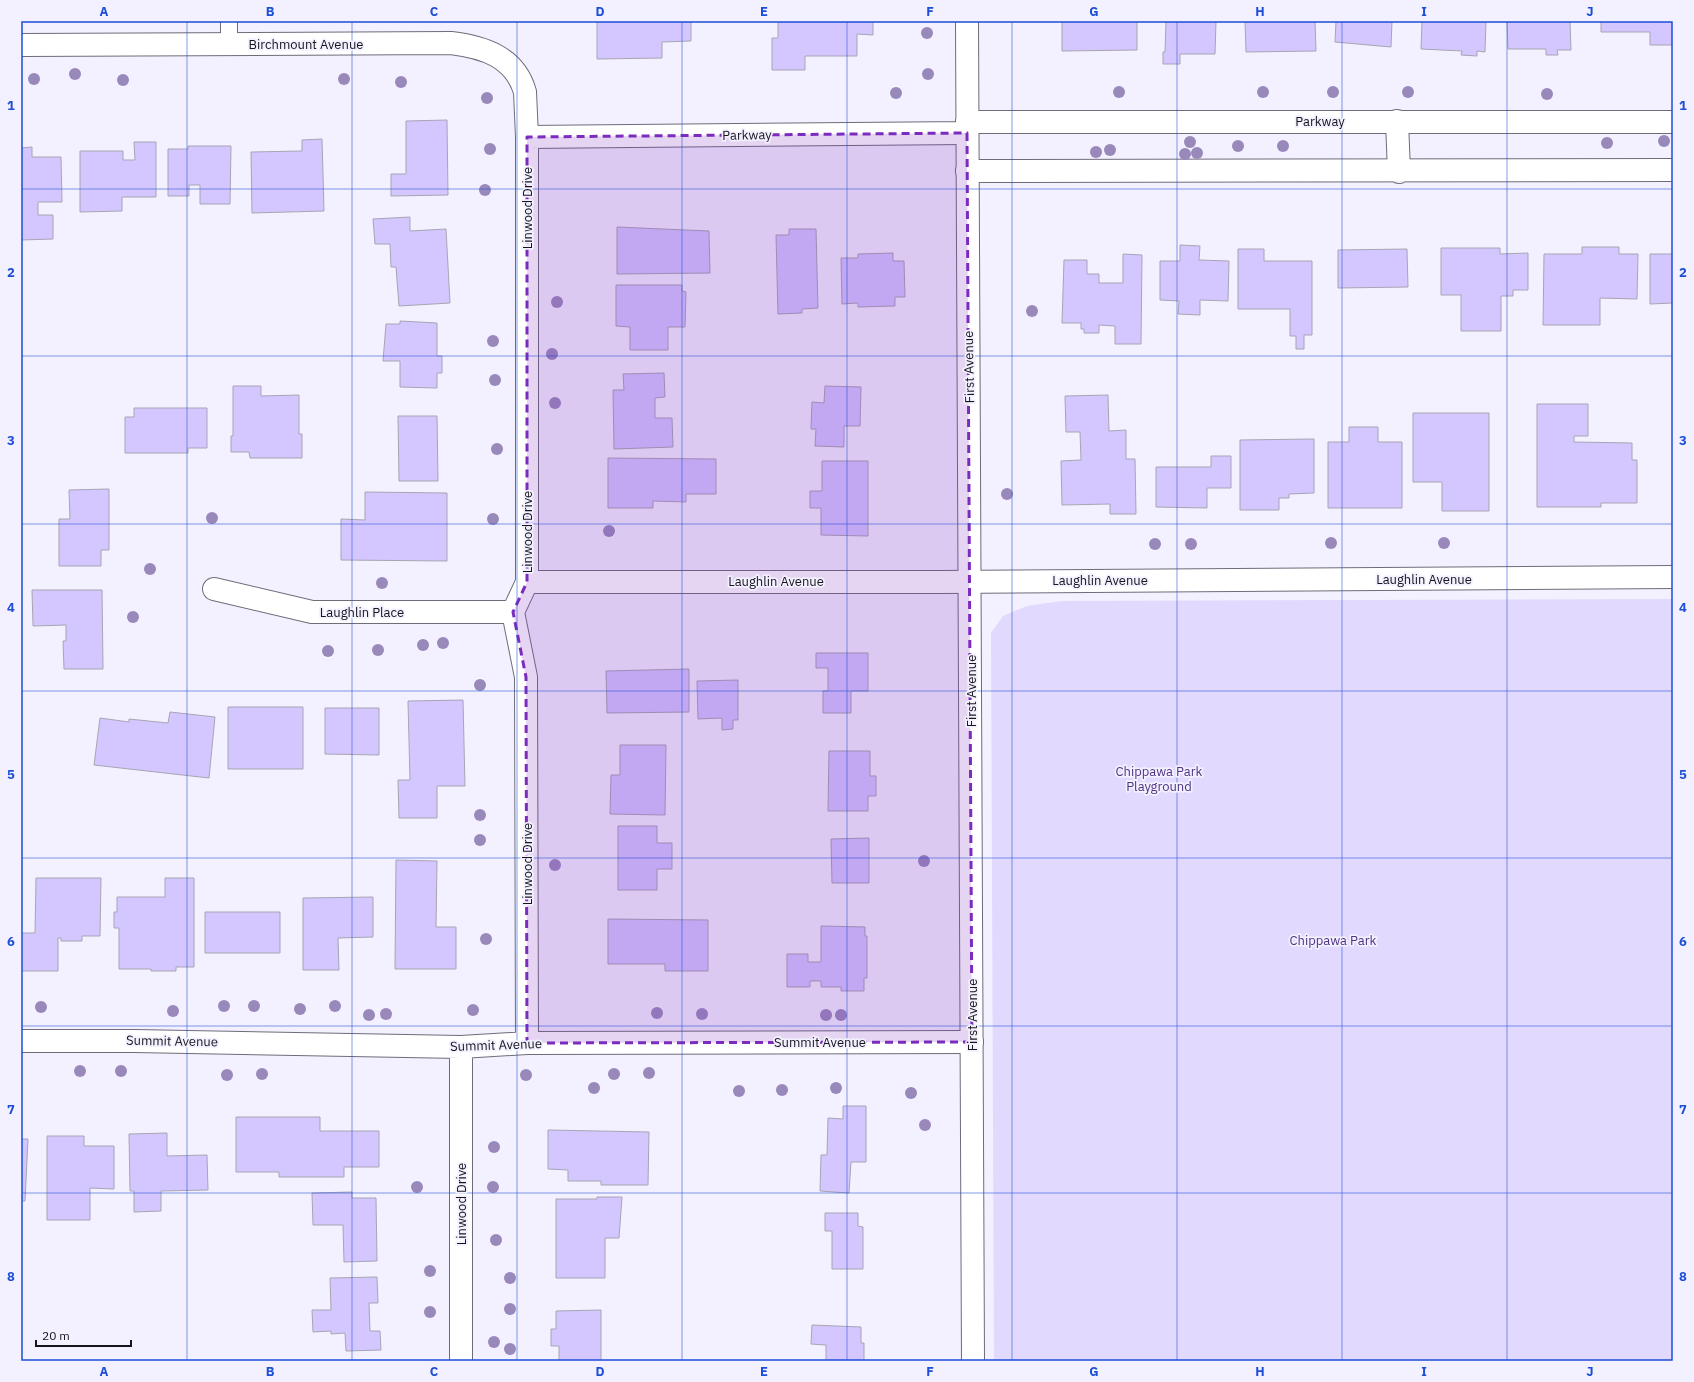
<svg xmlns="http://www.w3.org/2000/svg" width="1694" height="1382" font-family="'IBM Plex Sans',sans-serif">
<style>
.green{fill:#e1d9fe}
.building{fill:#d4c6ff;stroke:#a8a5b3}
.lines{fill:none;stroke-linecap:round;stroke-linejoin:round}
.service-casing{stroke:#6f6c79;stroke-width:18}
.minor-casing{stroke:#6f6c79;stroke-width:24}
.tertiary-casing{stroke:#6f6c79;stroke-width:24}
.service{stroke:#fff;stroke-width:16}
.minor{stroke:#fff;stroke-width:22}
.tertiary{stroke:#fff;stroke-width:22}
.tree{fill:#9989bb}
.marked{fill:#7b2cbf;fill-opacity:0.2;stroke:#7b2cbf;stroke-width:3;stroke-dasharray:8 5;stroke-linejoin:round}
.grid{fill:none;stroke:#1d4ed8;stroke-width:1;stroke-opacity:0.55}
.labels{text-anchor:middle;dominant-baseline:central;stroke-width:3.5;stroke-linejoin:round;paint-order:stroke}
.street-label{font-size:13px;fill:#16151a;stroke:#f3f0ff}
.park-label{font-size:13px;fill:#4f3484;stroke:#f3f0ff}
.neatline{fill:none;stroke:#1d4ed8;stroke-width:1.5}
.grid-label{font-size:13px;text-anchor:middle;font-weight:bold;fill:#1d4ed8}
</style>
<rect width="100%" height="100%" fill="#f3f0ff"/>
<!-- green -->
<path class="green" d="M1673 599V1361H994L991 633 1003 616 1027 606 1062 601Z"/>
<!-- building -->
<path class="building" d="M597 21H691V41L662 42V58L597 59Z
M778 21H873V35L857 34V56H805V70H772V38H778Z
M1062 21H1137V50L1062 51Z
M1166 21H1216L1215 54H1180V64H1163V52H1165Z
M1245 21H1315L1316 51 1246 52Z
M1336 21H1392L1391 47 1335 42Z
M1422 21H1486L1485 52 1477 51V56L1461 55 1462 51 1421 49Z
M1507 21H1570L1571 50H1557L1558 55H1546V49H1508Z
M1601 21H1673V45H1650V32H1601Z
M447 120 448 195 391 196V174H406V121Z
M322 139 324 211 252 213 251 152 302 151V140Z
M134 142H156V197H122V211L80 212V151H123V160H135Z
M188 146H231L230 204H200V185H189V196H168V149H188Z
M32 147V157H61L62 202H38V215H53V239L21 240V148Z
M410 217V231L446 229 450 303 399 306 396 267H391L390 244H375L373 219Z
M617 227 709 231 710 273 617 274Z
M789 229H816L818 308 802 309V313L778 314 776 235H789Z
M1180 245 1200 246 1199 260 1229 261 1228 301 1200 300V315L1178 314 1179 301 1160 300V261H1180Z
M1582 247H1619V254H1638L1637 299 1600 298V325H1543L1544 254H1582Z
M1441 248H1500V254L1528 253V290H1513V296H1501V331H1461V295H1441Z
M1238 249H1264V261H1312V335H1304V349H1296V336H1290V309H1238Z
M1407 249 1408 287 1338 288V250Z
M893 253V261H904L905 297H895V306L858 307V303L842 304 841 258H858V254Z
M1123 254 1142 255 1141 344H1115V326L1099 325V333H1084V329H1081V323H1062L1064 260H1087V274H1099V283H1123Z
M1650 254H1673V303L1650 304Z
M616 285H682V291L686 292 685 327H668V350H630V327L616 326Z
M400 321 437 323V356H442V373H437V388L400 387V361H383L386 324H400Z
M664 373 665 397 655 398V418H672L673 447 614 449 613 390H624L623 374Z
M233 386H261V396L299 395V434H302V458H250L249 452H231V436H233Z
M825 386 861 387 860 426H844V447L815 446 816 429H811L812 402 824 403Z
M1108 395 1109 431 1126 430V459H1135L1136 514H1110V504L1062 505 1061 461 1081 460 1080 432H1066L1065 396Z
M1537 404H1588V436H1574V442L1632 443V460H1637V503H1601V507H1537Z
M134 408H207V448H188V453H125V417H134Z
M1413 413H1489V511H1442V482H1413Z
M398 416H437L438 481H399Z
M1349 427H1378V442H1402V508H1328V442H1349Z
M1314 439V493L1289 494V498H1279V510H1240V440Z
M1211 456H1231V488H1207V508L1156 507V467H1211Z
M608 458 716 459V494H686V502L653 501V508H608Z
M822 461H868V536L821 535V508H810V491H822Z
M109 489V550H101V566H59V519H70L69 490Z
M365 492 447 493V561L341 560V519L365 520Z
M32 590H102L103 669H64L63 641H66V625L33 626Z
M816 653H868V691H851V713H823V691H828V668H816Z
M689 669V712L607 713 606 671Z
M738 680V720H733V729L722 730V718L698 719 697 681Z
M463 700 465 786H437V818H399L398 780H410L408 701Z
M228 707H303V769H228Z
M325 708H379V755L325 754Z
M170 712 215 717 209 778 94 765 100 718 129 722V719L168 723Z
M620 745H666L665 815 610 814 611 775H620Z
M829 751H870V776H876V796H868V811H828Z
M618 826H657V843H672V869H657V890H618Z
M869 838V883H832L831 839Z
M396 860 437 861 436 927H456V969H395Z
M36 878H101L100 936H82V941H61V938H58V971H21V933H35Z
M165 878H194V967H176V971H151V969H119V928H114V912H117V897H165Z
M373 897V937L338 938 339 970H303V898Z
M205 912H280V953H205Z
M608 919 708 920V971H665V964H608Z
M821 926 865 927V936H867V978H864V991H841V987H821V981H810V987H787V954H808V962H821Z
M843 1106H866V1162H851L849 1193 820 1191 821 1155H827L828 1118 843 1119Z
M236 1117H320V1131H379V1167H344V1177H279V1172H236Z
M548 1130 649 1132 648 1185H601V1181H568V1170L548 1169Z
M167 1133V1156L207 1155 208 1190 161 1191V1211L134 1212V1191H130L129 1134Z
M47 1136H84V1146H114V1189L90 1188V1220H47Z
M21 1139H28L25 1201H21Z
M352 1192V1198H376L377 1261 344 1262 343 1225H313L312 1193Z
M597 1197H622L619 1238H605V1278H556V1199H597Z
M825 1213H858V1226L863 1227V1269H832V1231H825Z
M377 1277 378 1303H369L370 1331H380L381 1350 346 1351 345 1333 331 1334V1331L313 1332 312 1310H331L330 1278Z
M601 1310V1361H559V1346H551V1329H556V1311Z
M812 1325 861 1327V1343H864V1361H826V1345L811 1344Z"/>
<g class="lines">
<!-- service casing -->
<g class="service-casing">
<path id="service" d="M229 45V21"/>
</g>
<!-- minor casing -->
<g class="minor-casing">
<path id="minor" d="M21 45 451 43C484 47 515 57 525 92L527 137V582L513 612 526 677 527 1043
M1397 121 1399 172
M967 122H1673
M527 137 967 133
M967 171 1673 170
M527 582H941L1673 577
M214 589 312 612H513
M21 1041H134L461 1047 527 1043 972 1042
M461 1047V1361"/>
</g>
<!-- tertiary casing -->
<g class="tertiary-casing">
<path id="tertiary" d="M967 21 973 1361"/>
</g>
<!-- service -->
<use href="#service" class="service"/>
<!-- minor -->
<use href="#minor" class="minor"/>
<!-- tertiary -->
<use href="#tertiary" class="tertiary"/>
</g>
<!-- trees -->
<g class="tree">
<circle cx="927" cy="33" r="6"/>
<circle cx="75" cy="74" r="6"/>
<circle cx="928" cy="74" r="6"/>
<circle cx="34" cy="79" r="6"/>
<circle cx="344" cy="79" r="6"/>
<circle cx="123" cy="80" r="6"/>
<circle cx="401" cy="82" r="6"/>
<circle cx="1119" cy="92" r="6"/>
<circle cx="1263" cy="92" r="6"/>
<circle cx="1333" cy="92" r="6"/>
<circle cx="1408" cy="92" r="6"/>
<circle cx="896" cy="93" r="6"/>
<circle cx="1547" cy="94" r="6"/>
<circle cx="487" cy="98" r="6"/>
<circle cx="1664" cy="141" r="6"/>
<circle cx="1190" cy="142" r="6"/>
<circle cx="1607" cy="143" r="6"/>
<circle cx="1238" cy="146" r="6"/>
<circle cx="1283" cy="146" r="6"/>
<circle cx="490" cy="149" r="6"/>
<circle cx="1110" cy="150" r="6"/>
<circle cx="1096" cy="152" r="6"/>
<circle cx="1197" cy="153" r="6"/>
<circle cx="1185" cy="154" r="6"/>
<circle cx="485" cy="190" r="6"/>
<circle cx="557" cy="302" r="6"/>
<circle cx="1032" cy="311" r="6"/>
<circle cx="493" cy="341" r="6"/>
<circle cx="552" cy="354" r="6"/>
<circle cx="495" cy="380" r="6"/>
<circle cx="555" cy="403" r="6"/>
<circle cx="497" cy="449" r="6"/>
<circle cx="1007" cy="494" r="6"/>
<circle cx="212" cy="518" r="6"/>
<circle cx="493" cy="519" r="6"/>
<circle cx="609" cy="531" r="6"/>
<circle cx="1331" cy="543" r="6"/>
<circle cx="1444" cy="543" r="6"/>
<circle cx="1155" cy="544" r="6"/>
<circle cx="1191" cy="544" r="6"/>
<circle cx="150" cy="569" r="6"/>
<circle cx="382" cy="583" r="6"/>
<circle cx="133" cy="617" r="6"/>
<circle cx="443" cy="643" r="6"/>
<circle cx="423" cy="645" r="6"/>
<circle cx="378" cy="650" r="6"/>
<circle cx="328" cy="651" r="6"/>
<circle cx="480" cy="685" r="6"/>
<circle cx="480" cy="815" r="6"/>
<circle cx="480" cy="840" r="6"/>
<circle cx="924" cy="861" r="6"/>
<circle cx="555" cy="865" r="6"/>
<circle cx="486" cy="939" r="6"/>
<circle cx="224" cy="1006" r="6"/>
<circle cx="254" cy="1006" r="6"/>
<circle cx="335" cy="1006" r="6"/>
<circle cx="41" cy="1007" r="6"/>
<circle cx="300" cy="1009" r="6"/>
<circle cx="473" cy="1010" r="6"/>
<circle cx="173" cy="1011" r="6"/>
<circle cx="657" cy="1013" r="6"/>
<circle cx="386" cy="1014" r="6"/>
<circle cx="702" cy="1014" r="6"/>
<circle cx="369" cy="1015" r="6"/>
<circle cx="826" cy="1015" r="6"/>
<circle cx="841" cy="1015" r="6"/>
<circle cx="80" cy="1071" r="6"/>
<circle cx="121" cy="1071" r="6"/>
<circle cx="649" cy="1073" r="6"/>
<circle cx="262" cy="1074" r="6"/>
<circle cx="614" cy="1074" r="6"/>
<circle cx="227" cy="1075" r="6"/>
<circle cx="526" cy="1075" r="6"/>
<circle cx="594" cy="1088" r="6"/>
<circle cx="836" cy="1088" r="6"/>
<circle cx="782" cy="1090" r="6"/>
<circle cx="739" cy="1091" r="6"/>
<circle cx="911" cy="1093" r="6"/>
<circle cx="925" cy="1125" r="6"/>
<circle cx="494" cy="1147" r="6"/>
<circle cx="417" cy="1187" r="6"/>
<circle cx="493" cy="1187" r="6"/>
<circle cx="496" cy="1240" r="6"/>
<circle cx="430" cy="1271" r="6"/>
<circle cx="510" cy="1278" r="6"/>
<circle cx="510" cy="1309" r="6"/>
<circle cx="430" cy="1312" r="6"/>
<circle cx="494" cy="1342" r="6"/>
<circle cx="510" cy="1349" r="6"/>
</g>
<!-- marked area -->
<path class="marked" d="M967 133 972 1042 527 1043 526 677 513 612 527 582V137Z"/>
<!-- grid -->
<path class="grid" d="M187 21V1361M352 21V1361M517 21V1361M682 21V1361M847 21V1361M1012 21V1361M1177 21V1361M1342 21V1361M1507 21V1361M21 189H1673M21 356H1673M21 524H1673M21 691H1673M21 858H1673M21 1026H1673M21 1193H1673"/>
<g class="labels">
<!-- street labels -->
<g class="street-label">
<text x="306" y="44">Birchmount Avenue</text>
<text x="1320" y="121">Parkway</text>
<text transform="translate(747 135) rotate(-1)">Parkway</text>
<text transform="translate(527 208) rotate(-90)">Linwood Drive</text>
<text transform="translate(969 367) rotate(-91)">First Avenue</text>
<text transform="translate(527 532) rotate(-90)">Linwood Drive</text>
<text x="1424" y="579">Laughlin Avenue</text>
<text x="1100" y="580">Laughlin Avenue</text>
<text x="776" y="581">Laughlin Avenue</text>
<text x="362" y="612">Laughlin Place</text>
<text transform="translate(971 691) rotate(-90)">First Avenue</text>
<text transform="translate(527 864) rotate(-90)">Linwood Drive</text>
<text transform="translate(972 1015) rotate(-90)">First Avenue</text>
<text transform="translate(172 1041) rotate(1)">Summit Avenue</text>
<text x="820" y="1042">Summit Avenue</text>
<text transform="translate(496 1045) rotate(-2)">Summit Avenue</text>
<text transform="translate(461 1204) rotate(-90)">Linwood Drive</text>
</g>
<!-- park labels -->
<g class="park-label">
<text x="1159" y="771">Chippawa Park<tspan x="1159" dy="15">Playground</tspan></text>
<text x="1333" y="940">Chippawa Park</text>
</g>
</g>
<!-- border -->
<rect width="1694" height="1382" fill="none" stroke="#f3f0ff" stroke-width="44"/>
<!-- scale -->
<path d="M36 1340v6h95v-6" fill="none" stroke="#16151a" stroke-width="2"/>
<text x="42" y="1340" font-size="12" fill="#16151a" stroke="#f3f0ff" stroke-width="3" paint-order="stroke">20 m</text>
<rect x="22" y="22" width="1650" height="1338" class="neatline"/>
<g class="grid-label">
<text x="104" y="16">A</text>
<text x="270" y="16">B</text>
<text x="434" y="16">C</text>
<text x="600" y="16">D</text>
<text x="764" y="16">E</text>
<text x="930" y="16">F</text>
<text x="1094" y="16">G</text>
<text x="1260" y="16">H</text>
<text x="1424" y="16">I</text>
<text x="1590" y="16">J</text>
<text x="11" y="110">1</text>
<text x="1683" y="110">1</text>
<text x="11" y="277">2</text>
<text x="1683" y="277">2</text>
<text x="11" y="445">3</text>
<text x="1683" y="445">3</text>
<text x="11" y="612">4</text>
<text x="1683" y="612">4</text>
<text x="11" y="779">5</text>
<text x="1683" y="779">5</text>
<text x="11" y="946">6</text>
<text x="1683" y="946">6</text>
<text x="11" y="1114">7</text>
<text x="1683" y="1114">7</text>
<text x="11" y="1281">8</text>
<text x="1683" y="1281">8</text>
<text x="104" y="1376">A</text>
<text x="270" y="1376">B</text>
<text x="434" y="1376">C</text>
<text x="600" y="1376">D</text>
<text x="764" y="1376">E</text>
<text x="930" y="1376">F</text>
<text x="1094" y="1376">G</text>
<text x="1260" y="1376">H</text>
<text x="1424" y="1376">I</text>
<text x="1590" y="1376">J</text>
</g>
</svg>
